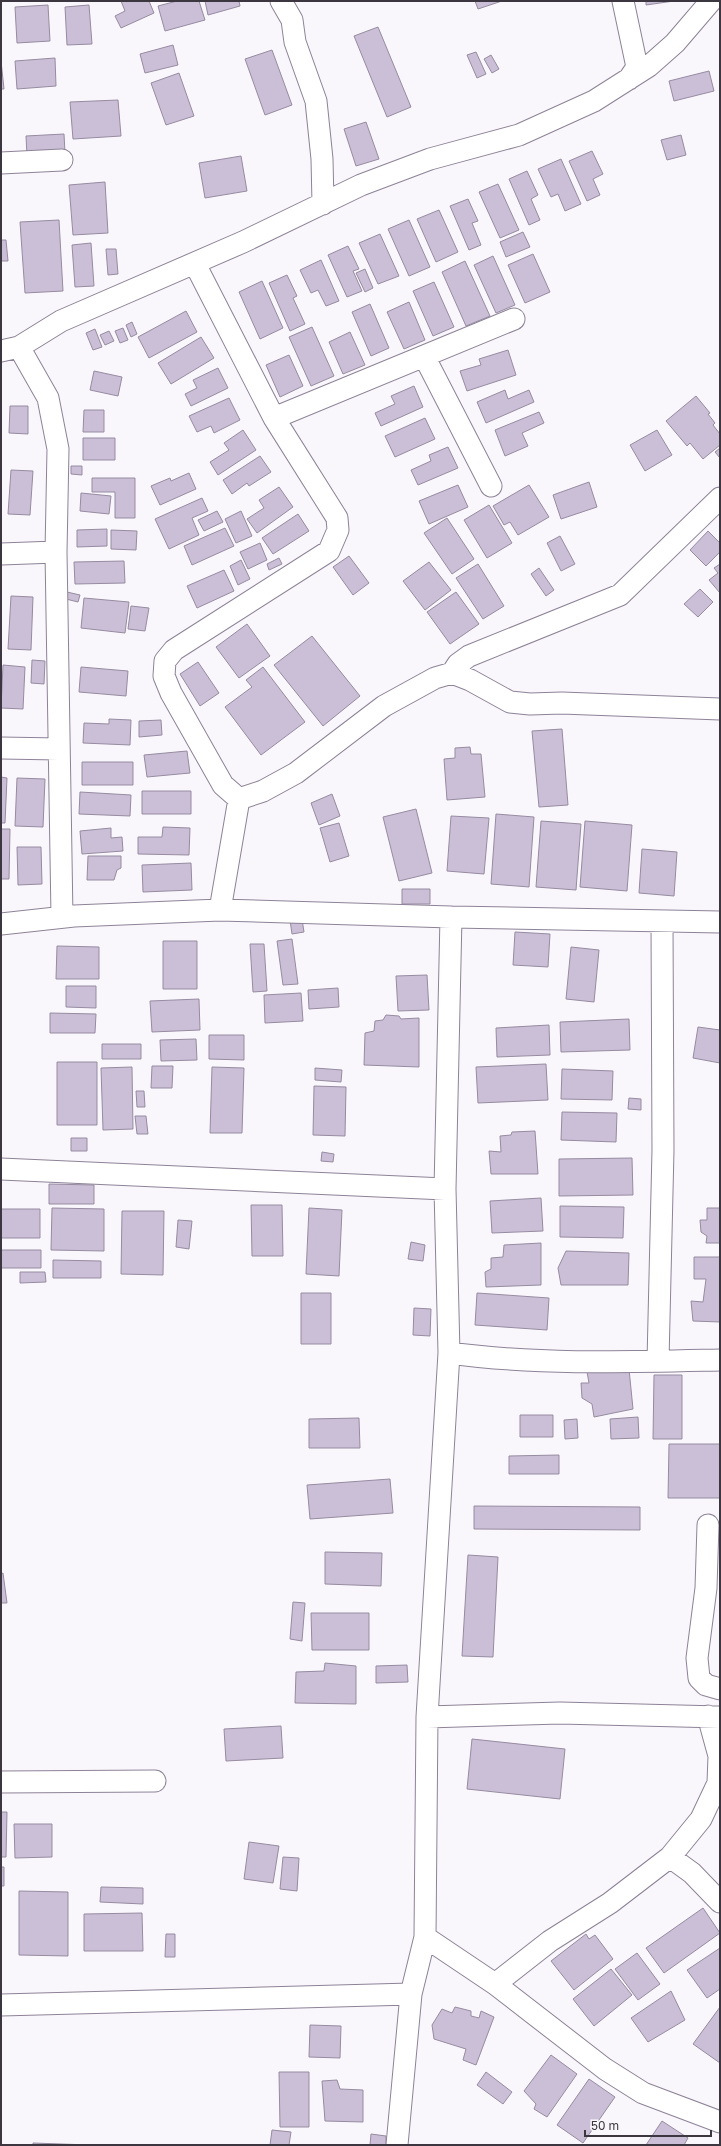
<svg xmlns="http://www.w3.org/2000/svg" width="721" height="2146" font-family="'Golos Text',sans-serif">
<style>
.building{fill:#cabfd6;stroke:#968ba1}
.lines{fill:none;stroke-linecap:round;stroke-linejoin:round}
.minor-casing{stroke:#8d8297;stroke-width:23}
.minor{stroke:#fff;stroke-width:21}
</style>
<rect width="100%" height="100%" fill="#faf7fc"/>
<!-- building -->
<path class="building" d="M121 1H149L154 13 121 28 115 16 125 11Z
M177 1H199L205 20 165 31 158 6Z
M205 1H239L240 6 208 15Z
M475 1H502L478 9Z
M646 1H674L646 5Z
M48 5 50 41 17 43 15 7Z
M89 5 92 44 67 45 65 7Z
M378 27 411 107 387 117 354 36Z
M173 45 178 65 145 73 140 54Z
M272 50 292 105 265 115 245 59Z
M476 52 486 74 477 78 467 55Z
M491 55 499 69 492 73 484 59Z
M55 58 56 86 17 89 15 61Z
M1 61 4 89H1Z
M709 71 714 91 674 101 669 81Z
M179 73 194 116 166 125 151 83Z
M118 100 121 136 73 139 70 102Z
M366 122 379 159 356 166 344 129Z
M64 134 65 153 27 156 26 136Z
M681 135 686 155 667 160 661 140Z
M592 151 603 174 593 179 600 195 587 201 569 161Z
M241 156 247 191 205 198 199 163Z
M561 159 581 204 565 211 558 194 551 197 538 169Z
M527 171 538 195 531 199 540 220 529 225 509 179Z
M105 182 108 233 73 235 69 185Z
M498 184 519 230 500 238 479 192Z
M468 199 478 221 472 223 481 245 469 250 450 206Z
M439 210 458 252 436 262 417 219Z
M59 220 63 291 25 293 20 222Z
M409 220 430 267 409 276 388 229Z
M523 232 530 247 506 257 500 242Z
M380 234 399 276 378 284 359 243Z
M1 240H6L8 261H1Z
M91 243 94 286 75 287 72 245Z
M348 246 359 269 353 271 362 291 347 297 328 255Z
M106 249H116L118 274 108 275Z
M533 254 550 292 525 303 508 265Z
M493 256 515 305 496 313 474 265Z
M321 260 339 301 326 306 318 290 311 293 300 270Z
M465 261 490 316 466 326 442 272Z
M365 269 373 288 365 292 356 273Z
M287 275 297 296 293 298 305 324 290 331 269 283Z
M262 281 283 328 260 339 239 292Z
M434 282 454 327 433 336 413 291Z
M409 302 425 340 404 349 387 312Z
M370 304 389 348 371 356 352 312Z
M186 311 197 332 149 358 138 337Z
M132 322 137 334 131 337 126 325Z
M312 327 334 376 311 386 289 337Z
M123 328 128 340 120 343 115 331Z
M95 329 102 347 93 350 86 333Z
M109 331 114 341 105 345 100 335Z
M350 332 365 365 343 374 329 342Z
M201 337 214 358 171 384 158 363Z
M508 350 516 375 467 391 460 371 481 365 479 359Z
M289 355 303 386 280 397 266 365Z
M218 368 228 388 191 406 185 394 197 388 193 380Z
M94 371 122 377 118 396 90 390Z
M414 386 423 407 381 426 375 413 395 404 391 396Z
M505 390 508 399 529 390 534 402 486 423 477 402Z
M696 396 710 413 708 414 715 423 713 425 720 434V445L703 459 690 443 687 446 666 421Z
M229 398 240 420 214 433 211 426 197 432 189 416Z
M10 406H28V434L9 433Z
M84 410H104V432H83Z
M539 412 544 423 522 433 528 446 505 456 495 430Z
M425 418 435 439 395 457 385 436Z
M243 430 256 450 218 475 210 462 229 450 224 443Z
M657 430 672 455 645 471 630 445Z
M83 438H115V460H83Z
M448 447 458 468 418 485 411 470 431 461 429 455Z
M720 448V458L715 452Z
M260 456 271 472 249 486 247 483 232 494 223 480Z
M71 466H82V475L71 474Z
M11 470 33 471 30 515 8 514Z
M189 473 196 489 160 505 151 486 170 478 171 481Z
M92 478H135V518H115V492H92Z
M589 482 597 507 561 519 553 495Z
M458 485 468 507 429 524 419 501Z
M529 485 549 517 518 535 510 522 504 525 493 506Z
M279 487 293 507 257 533 247 519 264 508 259 500Z
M81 493 111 496 109 514 80 511Z
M202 498 208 511 192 518 199 535 169 549 155 519Z
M489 505 512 543 487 558 464 520Z
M217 511 223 522 204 531 198 520Z
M241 511 252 536 236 543 225 519Z
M298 514 309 531 273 554 262 538Z
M447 518 474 559 452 574 424 533Z
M225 528 234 546 192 565 184 546Z
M107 529V546L77 547V530Z
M111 530 137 531 136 550 111 549Z
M708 531 720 543V552L706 566 690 550Z
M560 536 575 564 561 571 547 543Z
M260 543 267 560 248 569 240 552Z
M349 556 369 583 353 595 333 567Z
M279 558 282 564 269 570 267 564Z
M241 560 250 579 238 585 230 566Z
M124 561 125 583 75 584 74 562Z
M429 562 451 590 425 610 403 581Z
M478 564 504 606 483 619 456 578Z
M720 564V593L709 580 718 573 714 568Z
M539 568 554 590 546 596 531 574Z
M224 570 234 591 197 608 187 586Z
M700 589 713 602 698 617 684 604Z
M67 592 80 595 78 602 66 599Z
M456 592 479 624 450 644 427 612Z
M11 596 33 597 31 650 8 649Z
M84 598 129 602 125 633 81 628Z
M131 606 149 608 145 631 128 629Z
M247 624 270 656 239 678 216 647Z
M312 636 360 696 323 726 274 665Z
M32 660 45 661 44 684 31 683Z
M198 662 219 693 200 706 180 674Z
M3 665 25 667 23 709 1 708Z
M81 667 128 671 126 696 79 692Z
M263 667 305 722 261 755 225 707 252 687 246 680Z
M109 719 131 720 130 745 83 743 84 723 109 724Z
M161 720 162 735 139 737V721Z
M562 729 568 805 539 807 532 731Z
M470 747 471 754H481L485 797 447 800 444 759 455 758V748Z
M187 751 190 773 147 777 144 755Z
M82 762H133V785H82Z
M1 777 7 778 5 823H1Z
M17 778 45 779 43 827 15 826Z
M142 791H191V814H142Z
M80 792 131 795 130 816 79 814Z
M332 794 340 816 319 825 311 803Z
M416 809 432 873 399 881 383 817Z
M496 814 534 817 529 887 491 884Z
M451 816 489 818 484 874 447 871Z
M541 821 581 824 576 890 536 887Z
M585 821 632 825 627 891 580 887Z
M339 823 349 856 330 862 320 828Z
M163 827 190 828 189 855 138 854V837H162Z
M111 828V838L122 837 123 851 82 854 80 831Z
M1 829H10L9 879H1Z
M17 847H41L42 884 18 885Z
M642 849 677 852 674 896 639 893Z
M88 856H121V868L117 870 114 880H87Z
M191 863 192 890 143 892 142 865Z
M402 889H430V904H402Z
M302 919 304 932 292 934 290 920Z
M515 932 550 934 548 967 513 965Z
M292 939 298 984 283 985 277 941Z
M163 941H197V989H163Z
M250 944H264L267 991 253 992Z
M57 946 99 947V979H56Z
M571 947 599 950 594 1002 566 999Z
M427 975 429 1010 398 1011 396 976Z
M66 986H96V1008L66 1007Z
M338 988 339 1007 309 1009 308 990Z
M301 993 303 1021 265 1023 264 995Z
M199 999 200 1030 152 1032 150 1001Z
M50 1013 96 1014 95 1033H50Z
M386 1015 399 1016 401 1019 419 1018V1067L364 1065 365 1033 374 1031 375 1021 383 1020Z
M629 1019 630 1050 561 1052 560 1022Z
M549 1025 550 1055 497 1057 496 1028Z
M698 1027 720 1030V1063L693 1058Z
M209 1035H244V1060L209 1059Z
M196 1039 197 1060 161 1061 160 1040Z
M102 1044H141V1059H102Z
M57 1062H97V1125H57Z
M546 1064 548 1100 478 1103 476 1067Z
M152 1066H173L172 1088H151Z
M132 1067 133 1129 103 1130 101 1068Z
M212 1067 244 1068 242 1133H210Z
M315 1068 342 1070 341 1082 315 1080Z
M562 1069 613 1071 612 1100 561 1099Z
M314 1086 346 1087 345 1136 313 1135Z
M136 1091H144L145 1107H137Z
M629 1098 641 1099V1110L628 1109Z
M562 1112 617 1113 616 1142 561 1140Z
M135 1116H146L148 1134H137Z
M535 1131 538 1174H491L489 1151 501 1152 500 1136 511 1135 512 1132Z
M71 1138H87V1151H71Z
M322 1152 334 1154 333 1162 321 1161Z
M632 1158 633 1195 559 1196V1159Z
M49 1184 94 1185V1204H49Z
M541 1198 543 1231 492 1233 490 1201Z
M251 1205H282L283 1256H252Z
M560 1206 624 1207 623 1238 560 1237Z
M52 1208 104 1209V1251L51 1250Z
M309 1208 342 1210 339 1276 306 1274Z
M707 1208H720V1243H706L707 1236 701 1232 700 1220H707Z
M1 1209H40V1238H1Z
M122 1211H164L163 1275 121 1274Z
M178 1220 192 1221 189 1249 176 1247Z
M411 1242 425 1245 423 1261 408 1259Z
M541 1243V1285L486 1287 485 1272 491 1269V1258L503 1257 504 1245Z
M1 1250H41V1268H1Z
M566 1251 629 1253 628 1285H561L558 1268Z
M694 1257H720V1322L693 1321 691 1301 703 1302 706 1279H694Z
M53 1260 101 1261V1278H53Z
M20 1272H45L46 1282 20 1283Z
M301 1293H331V1344H301Z
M477 1293 549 1298 547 1330 475 1325Z
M414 1308 431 1309 430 1336 413 1335Z
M629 1369 633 1409 594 1417 592 1404 582 1398 581 1383H589L587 1372Z
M654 1375H682V1439H653Z
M520 1415H553V1437H520Z
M638 1417 639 1438 611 1439 610 1419Z
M359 1418 360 1448H309V1419Z
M577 1419 578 1438 565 1439 564 1420Z
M669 1444H720V1498H668Z
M559 1455V1474H509V1456Z
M390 1479 393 1513 310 1519 307 1485Z
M474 1506 640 1507V1530L474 1529Z
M325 1552 382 1553 381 1586 325 1584Z
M468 1555 498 1557 493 1657 462 1656Z
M3 1573 7 1603H1V1574Z
M293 1602 305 1603 302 1641 290 1639Z
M311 1613H369V1650H312Z
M325 1663 356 1666V1704L295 1703 296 1672 324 1671Z
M407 1665 408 1682 376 1683V1666Z
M281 1726 283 1758 226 1761 224 1729Z
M472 1739 565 1749 560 1799 467 1789Z
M1 1812H7L6 1857H1Z
M14 1824H52V1857L15 1858Z
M249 1842 279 1846 273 1883 244 1879Z
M283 1857 299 1858 297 1891 280 1889Z
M1 1867H4V1886H1Z
M101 1887 143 1888V1904L100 1902Z
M19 1891 68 1892V1956L19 1955Z
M703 1908 720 1933 664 1973 646 1948Z
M142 1913 143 1951H84V1914Z
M166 1934H175V1957H165Z
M586 1934 589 1939 595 1935 613 1959 574 1990 551 1961Z
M720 1948V1989L707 1998 687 1970Z
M637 1953 660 1984 638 2000 615 1969Z
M611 1969 632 1995 594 2026 573 1999Z
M671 1991 685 2020 648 2042 631 2018Z
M455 2007 471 2011V2016L479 2018 481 2011 494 2017 476 2065 463 2060 466 2049 434 2039 432 2025 442 2009 452 2013Z
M720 2007V2063L693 2044Z
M310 2025 341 2026 340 2058 309 2057Z
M551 2055 577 2074 547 2117 534 2109 536 2104 524 2091Z
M279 2072H309V2127H280Z
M486 2072 512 2092 503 2104 477 2085Z
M589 2079 615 2097 583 2143 557 2125Z
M337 2080 340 2089 363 2090V2122L325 2121 322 2081Z
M662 2121 688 2138 684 2145H646Z
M272 2130 291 2132 289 2145H270Z
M371 2134 386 2136V2145H370Z
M33 2143 89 2145H33Z"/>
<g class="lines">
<!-- minor casing -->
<g class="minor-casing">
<path id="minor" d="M281 1 292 20 295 42 316 101 322 159 323 204
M623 1 637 67 629 79
M1 163 62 160
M195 264 274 418 337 518 338 530 329 551 174 650 165 661 164 676 171 693 223 785 239 799
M19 347 48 398 58 449 56 552 62 917
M1 351 19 347 61 321 243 242 361 185 430 159 519 135 594 101 649 66 675 43 711 1
M424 356 491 486
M274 418 514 319
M1 554 56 552
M452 673 458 664 469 656 620 595 720 498
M1 748 59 749
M239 799 263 791 296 773 384 706 435 678 452 673 470 680 510 702 530 704 562 703 720 709
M220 910 239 799
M451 917 720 922
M1 924 74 916 220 910 451 917 445 1189 449 1353 427 1717 425 1937 411 1994 397 2145
M1 1169 445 1189
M449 1353C538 1365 630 1362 720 1360
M658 1361 663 1150 662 922
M708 1525 706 1588 697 1658 699 1678 706 1685 720 1689
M427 1717 560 1713 720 1717
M1 1782 155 1781
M670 1857 692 1873 720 1902
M425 1937 495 1984 605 2069 643 2093 720 2122
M495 1984 550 1941 610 1903 670 1857 701 1819 718 1783 719 1756 708 1716
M1 2005 411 1994"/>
</g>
<!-- minor -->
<use href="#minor" class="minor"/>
</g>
<!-- border -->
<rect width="721" height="2146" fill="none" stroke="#3b363f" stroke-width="4"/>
<!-- scale -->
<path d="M585 2130v6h126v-6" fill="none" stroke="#3b363f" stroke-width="2"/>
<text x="591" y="2130" font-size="12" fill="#3b363f" stroke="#faf7fc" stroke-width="3" paint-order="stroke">50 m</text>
</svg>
